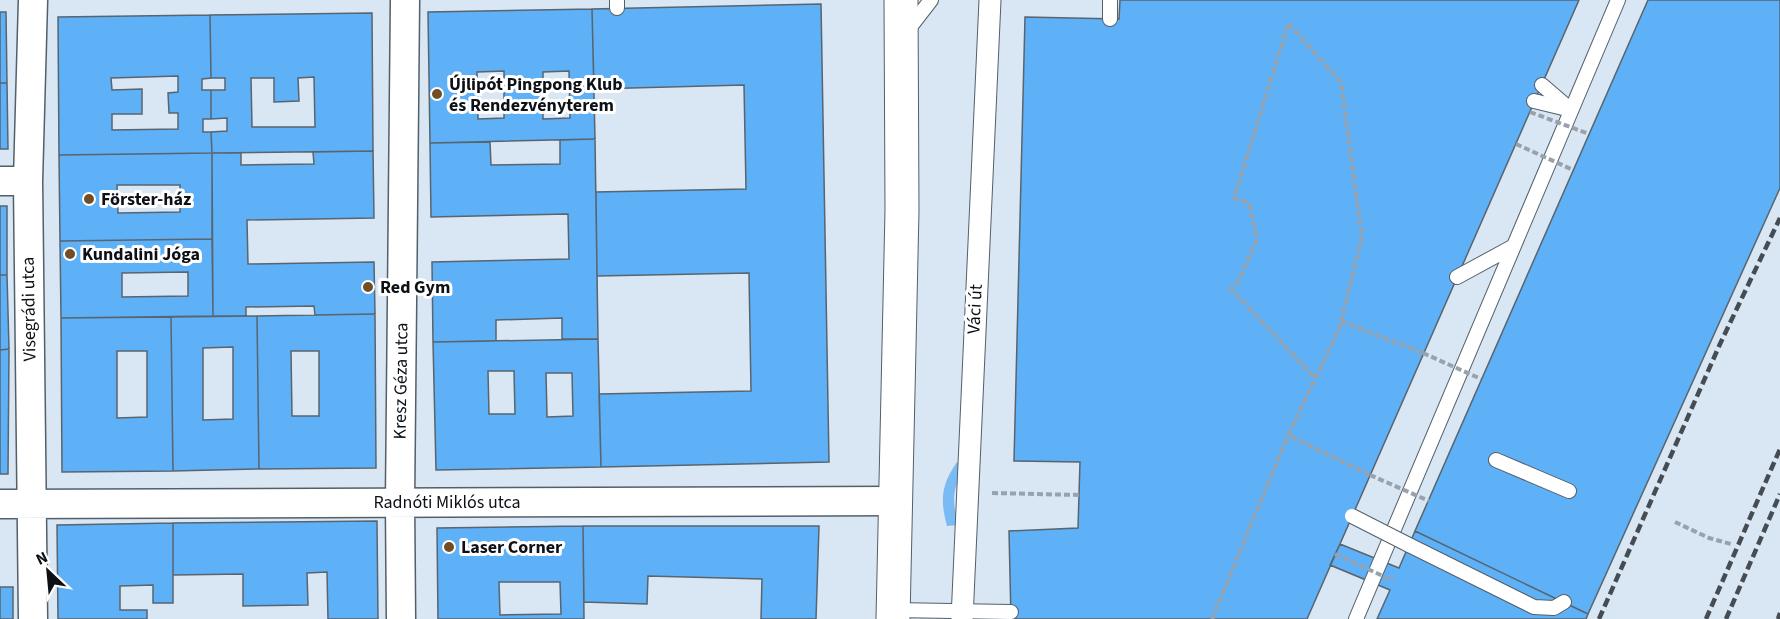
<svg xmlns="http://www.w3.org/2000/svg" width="1780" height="619" font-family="'Source Sans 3',sans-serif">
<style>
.water{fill:#7bbbf3}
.building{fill:#5eb1f7;stroke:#58646f;stroke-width:1.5;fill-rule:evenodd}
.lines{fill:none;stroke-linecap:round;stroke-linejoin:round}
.service-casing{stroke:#535f69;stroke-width:16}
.pedestrian-casing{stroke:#535f69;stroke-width:23}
.minor-casing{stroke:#535f69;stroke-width:31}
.secondary-casing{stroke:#535f69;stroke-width:35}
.path{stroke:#98a2ac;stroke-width:4;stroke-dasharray:6 3;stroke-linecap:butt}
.service{stroke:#fff;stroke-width:14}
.pedestrian{stroke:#fff;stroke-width:21}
.minor{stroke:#fff;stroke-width:28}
.secondary{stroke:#fff;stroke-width:33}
.rail{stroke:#464c53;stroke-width:4.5;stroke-dasharray:9 4.5;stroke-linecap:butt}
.service-bridge-casing{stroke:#535f69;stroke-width:16;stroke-linecap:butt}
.path-bridge{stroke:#98a2ac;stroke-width:4;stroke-dasharray:6 3;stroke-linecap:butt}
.service-bridge{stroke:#fff;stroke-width:14}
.poi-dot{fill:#714e27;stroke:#fff;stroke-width:2}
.labels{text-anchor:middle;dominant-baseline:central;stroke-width:6;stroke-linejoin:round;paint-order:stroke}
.poi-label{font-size:18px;font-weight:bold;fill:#0d1116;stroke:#fff;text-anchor:start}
.street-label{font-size:18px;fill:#0d1116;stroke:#fff}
</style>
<rect width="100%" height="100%" fill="#d9e6f3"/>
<!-- water -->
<path class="water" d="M957 462 965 467C952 489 952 500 958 525L947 526C940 500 941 485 957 462Z"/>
<!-- building -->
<path class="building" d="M1120 0H1579L1307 619H1011L1009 531 1078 528 1080 462 1014 461 1025 17 1119 19Z
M1648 0H1780V188L1588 614 1415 531Z
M821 4 829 462 601 467 599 394 751 391 749 273 597 276 596 192 746 189 744 85 594 89 592 9Z
M592 9 595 139 430 143 428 12ZM504 71V118L478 119 477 72ZM569 71 570 118 543 119V72Z
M0 12H6L7 83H0Z
M372 13 373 151 212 153 211 132 227 131V118L211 119V90H225V78H211L210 15ZM314 77 315 127H252L251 78H274V102L299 101 298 78Z
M210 15 211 78 202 79V90H211V119H203V132H211L212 153 59 155 58 17ZM178 76V92L168 93 169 113H178V129L112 130V114H142V89L112 90 111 78Z
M0 83H7L8 149H0Z
M595 139 598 339H562V318L496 320V341L433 342 432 262 569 259 568 214 431 217 430 143 490 142 491 165 560 164V140Z
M373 151 374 218 247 220 248 264 374 262 375 314 315 315 314 306 246 307V316H213L212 153H241V165L314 164 313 152Z
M212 153V239L60 241 59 155ZM117 185H180V212L118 213Z
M0 206H7V275H0Z
M212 239 213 316 61 318 60 241ZM188 272V296L122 297V273Z
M0 275H7L9 349 0 350Z
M375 314 376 468 259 469 257 316ZM291 351H319V416H292Z
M257 316 259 469 173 471 171 317ZM233 347V419L203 420V348Z
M171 317 173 471 62 472 61 318ZM117 351H147V417L117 418Z
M598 339 601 467 436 470 433 342ZM488 371H514L515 414H489ZM546 373H572L573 416 547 417Z
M9 349 8 474H0V350Z
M377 521 378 619H328L327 572 307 573 308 605 243 606V574L173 575V523Z
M173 523V603H153V585L120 586V610H147V619H58L57 525Z
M583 526 584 619H438L437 528ZM499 582H560L561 614 500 615Z
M583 526H819L816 619H761L762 579 648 576 647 604 584 602Z
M1415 531 1588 614 1586 619H1377L1390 590 1330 565 1340 544 1399 568Z
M0 587H13V619H0Z"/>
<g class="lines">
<!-- service casing -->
<g class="service-casing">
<path id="service" d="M617 0V8
M1110 19V0
M907 31 931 0
M1542 85 1571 110
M1534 101 1567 109
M1457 277 1514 246
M1496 460 1569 491
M1409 545 1534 607 1554 608 1564 602
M893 610 1011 612
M1356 619 1618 0"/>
</g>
<!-- pedestrian casing -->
<g class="pedestrian-casing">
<path id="pedestrian" d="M962 619 990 0"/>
</g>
<!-- minor casing -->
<g class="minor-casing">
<path id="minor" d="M0 181H28
M0 504 895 501
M33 619 28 181 33 0
M401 619 400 502 405 0"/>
</g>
<!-- secondary casing -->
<g class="secondary-casing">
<path id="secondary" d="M893 619 902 210 901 0"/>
</g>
<!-- path -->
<path class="path" d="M1289 24 1341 82 1362 237 1339 329 1288 435 1370 475
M1288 25 1234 198 1249 203 1257 239 1238 282 1231 289 1315 378
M1341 321 1423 353
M992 493 1079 495
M1675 522 1709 538 1731 544
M1212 619 1288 435"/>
<!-- service -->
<use href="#service" class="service"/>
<!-- pedestrian -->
<use href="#pedestrian" class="pedestrian"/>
<!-- minor -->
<use href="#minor" class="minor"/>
<!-- secondary -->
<use href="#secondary" class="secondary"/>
<!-- rail -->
<path class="rail" d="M1599 619 1720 344 1780 218
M1706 619 1780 449
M1726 619 1780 494
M1778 619 1780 613"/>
<!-- service-bridge casing -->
<g class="service-bridge-casing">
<path id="service-bridge" d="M1352 516 1409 545"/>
</g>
<!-- path-bridge -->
<path class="path-bridge" d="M1530 112 1589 134
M1516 144 1573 170
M1423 353 1481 379
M1370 475 1429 501
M1335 554 1394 581"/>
<!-- service-bridge -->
<use href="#service-bridge" class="service-bridge"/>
</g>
<!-- markers -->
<g class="poi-dot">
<circle cx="437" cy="94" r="6"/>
<circle cx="89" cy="199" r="6"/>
<circle cx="70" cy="254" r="6"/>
<circle cx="368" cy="287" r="6"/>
<circle cx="449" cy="547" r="6"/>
</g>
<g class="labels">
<!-- poi labels -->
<g class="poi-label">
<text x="449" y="84">Újlipót Pingpong Klub<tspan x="449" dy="21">és Rendezvényterem</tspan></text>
<text x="101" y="199">Förster-ház</text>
<text x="82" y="254">Kundalini Jóga</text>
<text x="380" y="287">Red Gym</text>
<text x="461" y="547">Laser Corner</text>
</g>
<!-- street labels -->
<g class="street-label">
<text transform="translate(29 309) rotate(-91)">Visegrádi utca</text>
<text transform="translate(975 309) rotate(-87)">Váci út</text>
<text transform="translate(401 381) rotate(-89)">Kresz Géza utca</text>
<text x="447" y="502">Radnóti Miklós utca</text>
</g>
</g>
<!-- north arrow -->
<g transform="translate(48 571) rotate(334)" stroke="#ffffff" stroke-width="4.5" paint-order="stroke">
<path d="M0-4.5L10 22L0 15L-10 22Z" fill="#0d1116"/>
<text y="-9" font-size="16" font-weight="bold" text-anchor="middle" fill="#0d1116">N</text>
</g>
</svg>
